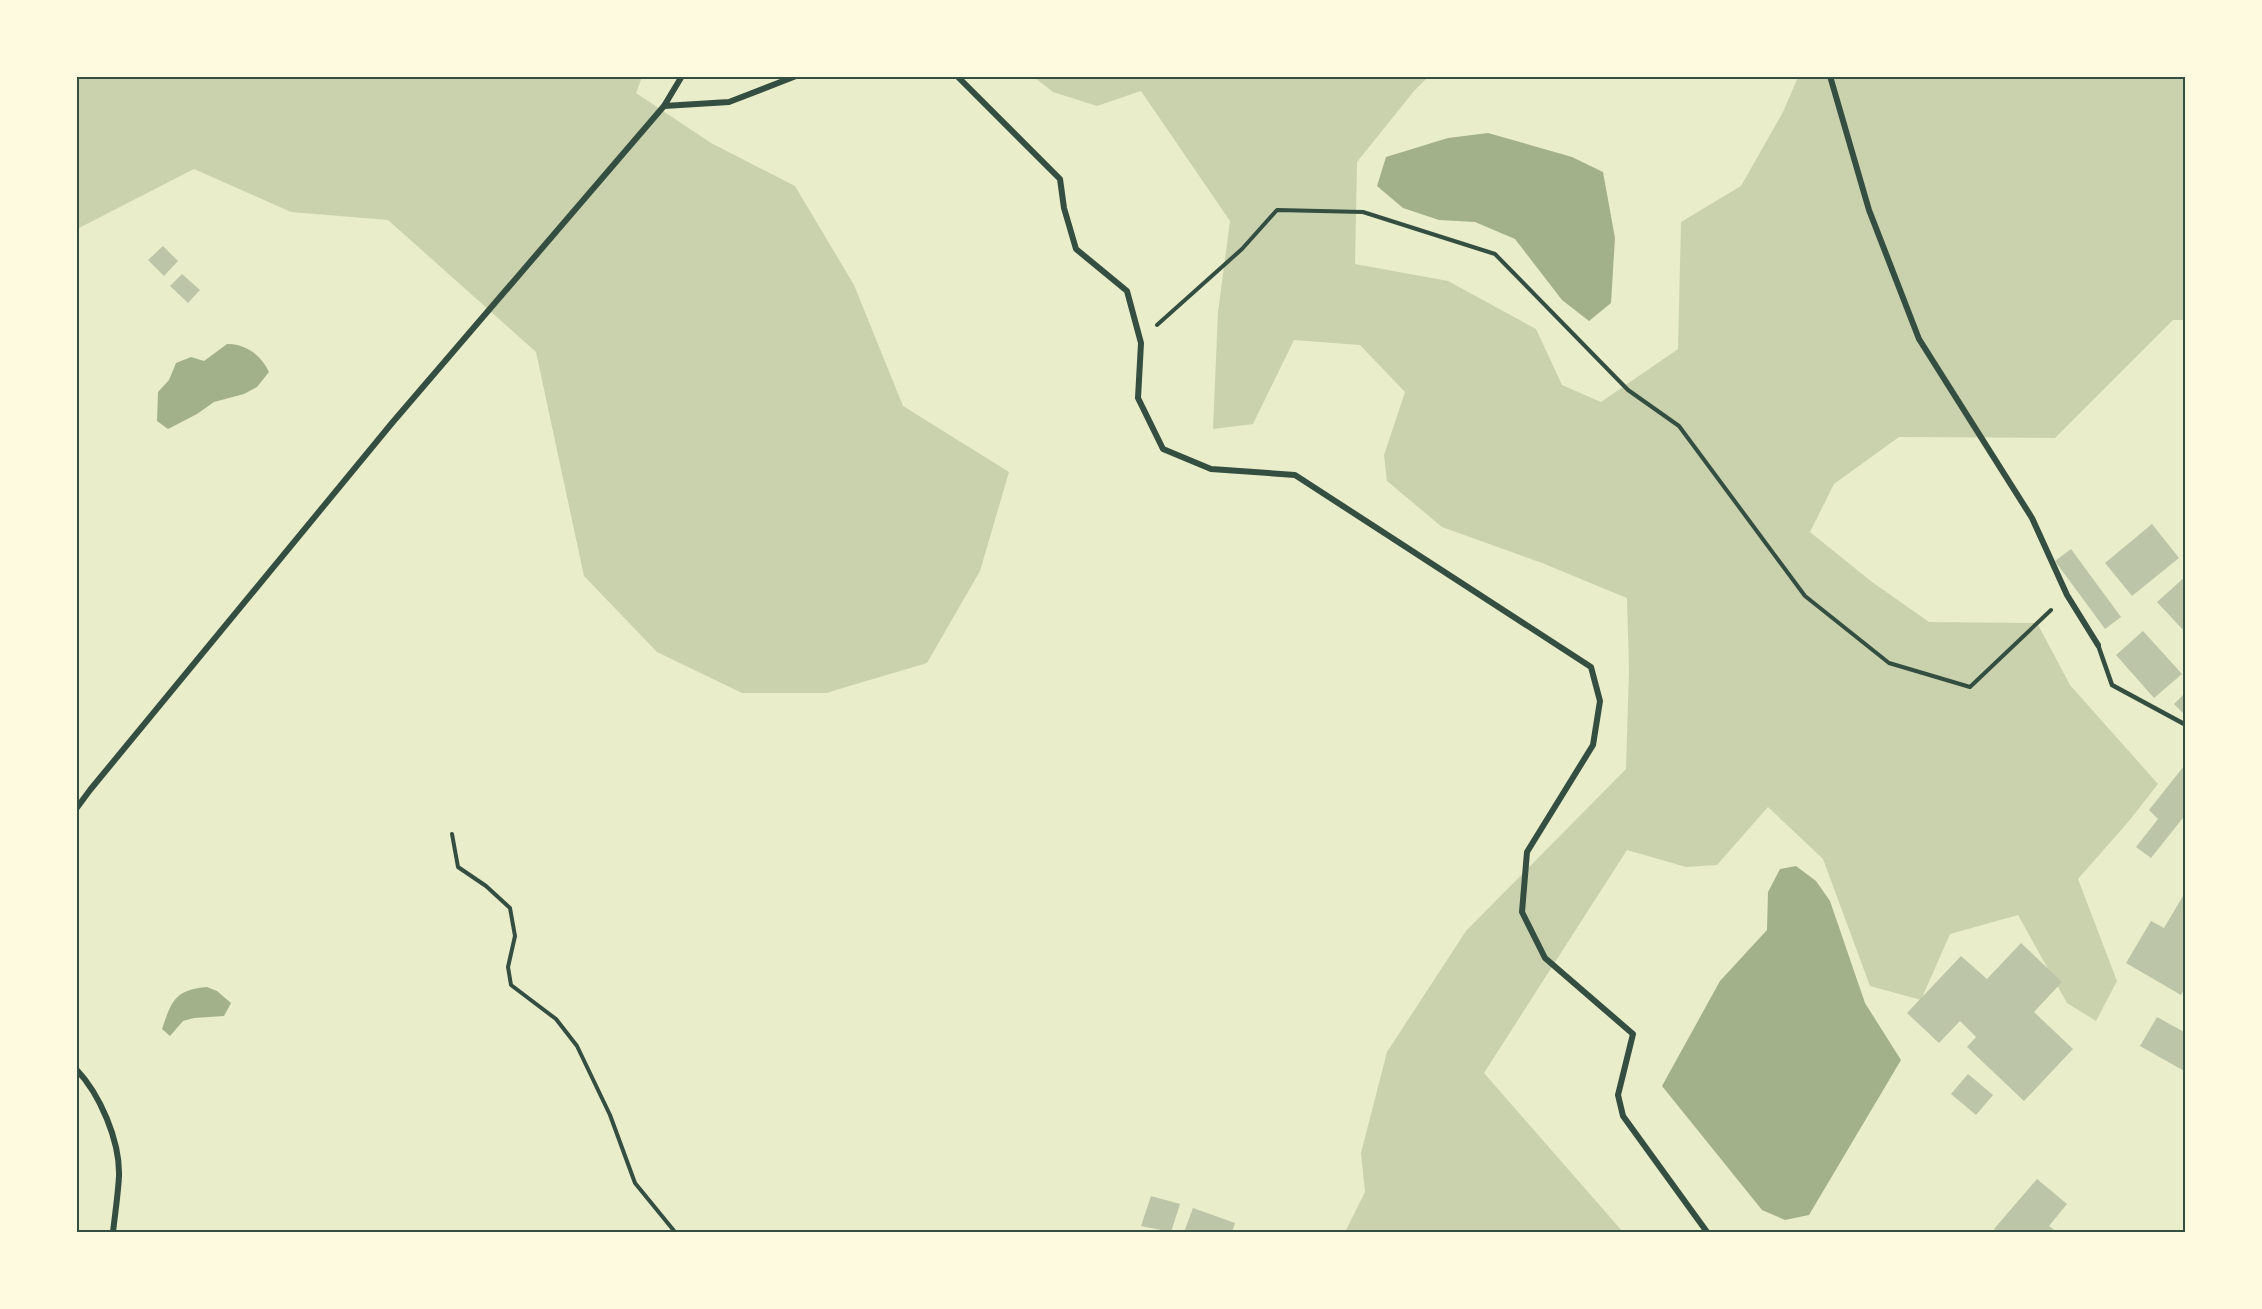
<svg xmlns="http://www.w3.org/2000/svg" width="2262" height="1309" font-family="Literata,serif">
<style>
.green{fill:#cad2ad}
.water{fill:#a3b18a}
.building{fill:#bcc5a7}
.lines{fill:none;stroke-linecap:round;stroke-linejoin:round}
.path{stroke:#344e41;stroke-width:4}
.service{stroke:#344e41;stroke-width:4.5}
.minor{stroke:#344e41;stroke-width:6}
.neatline{fill:none;stroke:#344e41;stroke-width:2}
</style>
<rect width="100%" height="100%" fill="#e9edc9"/>
<!-- green -->
<path class="green" d="M77 77H642L636 93 711 143 795 186 854 285 903 406 1009 472 980 571 927 663 826 693H742L657 652 584 576 536 352 388 220 291 212 194 169 77 229Z
M1034 77H1428L1414 91 1357 162 1355 264 1448 281 1536 329 1562 385 1601 402 1678 349 1681 222 1741 186 1783 112 1798 77H2185V320H2173L2055 438 1899 437 1834 484 1810 532 1872 582 1929 622 2037 623 2070 685 2158 784 2129 821 2078 879 2117 981 2096 1021 2067 1003 2018 915 1950 934 1921 1000 1870 986 1823 859 1768 807 1717 865 1686 867 1627 850 1484 1073 1623 1232H1345L1365 1192 1361 1153 1387 1052 1466 931 1626 769 1629 670 1627 598 1542 563 1442 527 1387 481 1384 455 1405 392 1360 345 1294 340 1253 424 1213 429 1218 312 1230 221 1141 91 1097 106 1053 92Z"/>
<!-- water -->
<path class="water" d="M1488 133 1572 157 1603 172 1615 238 1611 303 1589 321 1562 300 1515 239 1475 222 1439 220 1403 208 1377 186 1386 157 1448 138Z
M227 344C245 343 262 356 269 372L257 387 244 394 214 402 197 414 168 429 157 421 158 392 169 380 176 363 191 357 204 361Z
M1796 866 1816 881 1830 901 1865 1003 1901 1060 1809 1215 1785 1220 1762 1210 1662 1086 1720 981 1767 930 1768 892 1780 869Z
M207 987 217 991 231 1003 224 1016 194 1018 183 1021 170 1036 162 1029C172 1000 175 990 207 987Z"/>
<!-- building -->
<path class="building" d="M163 246 178 261 164 276 148 260Z
M182 274 200 290 188 303 170 286Z
M2152 524 2179 558 2132 596 2105 563Z
M2071 549 2121 617 2105 629 2055 561Z
M2186 576V633L2157 602Z
M2143 631 2182 674 2154 698 2116 655Z
M2186 692V716L2174 704Z
M2184 766 2186 767V814L2151 858 2136 847 2158 819 2149 810Z
M2186 891V986L2181 995 2126 963 2151 921 2164 928Z
M2021 943 2062 982 2034 1012 2073 1049 2024 1101 1967 1047 1976 1037 1960 1021 1939 1043 1907 1013 1961 956 1987 979Z
M2157 1017 2186 1033V1072L2140 1046Z
M1968 1074 1993 1095 1976 1115 1951 1094Z
M2037 1179 2067 1204 2049 1226 2057 1232H1998L1994 1229Z
M1151 1196 1180 1204 1171 1232 1141 1226Z
M1193 1208 1235 1223 1232 1232H1184Z"/>
<g class="lines">
<!-- path -->
<path class="path" d="M1157 325 1242 249 1277 210 1363 212 1495 254 1628 390 1679 426 1805 596 1889 663 1970 687 2051 610
M452 834 458 867 486 886 510 908 515 936 508 967 511 985 556 1019 577 1046 610 1115 635 1183 675 1232"/>
<!-- service -->
<path class="service" d="M2098 645 2112 685 2186 725"/>
<!-- minor -->
<path class="minor" d="M957 76 1060 179 1064 208 1076 249 1127 291 1141 343 1138 398 1163 449 1211 469 1295 475 1591 667 1600 701 1593 745 1527 852 1522 912 1545 958 1633 1034 1618 1095 1623 1116 1707 1232
M1830 76 1869 210 1919 339 2032 518 2067 595 2098 645
M664 106 729 102 796 76
M76 809 90 790 392 423 664 106 682 76
M76 1069C100 1094 120 1141 119 1176 118 1195 115 1214 113 1232"/>
</g>
<!-- border -->
<rect width="2262" height="1309" fill="none" stroke="#fefae0" stroke-width="156"/>
<rect x="78" y="78" width="2106" height="1153" class="neatline"/>
</svg>
